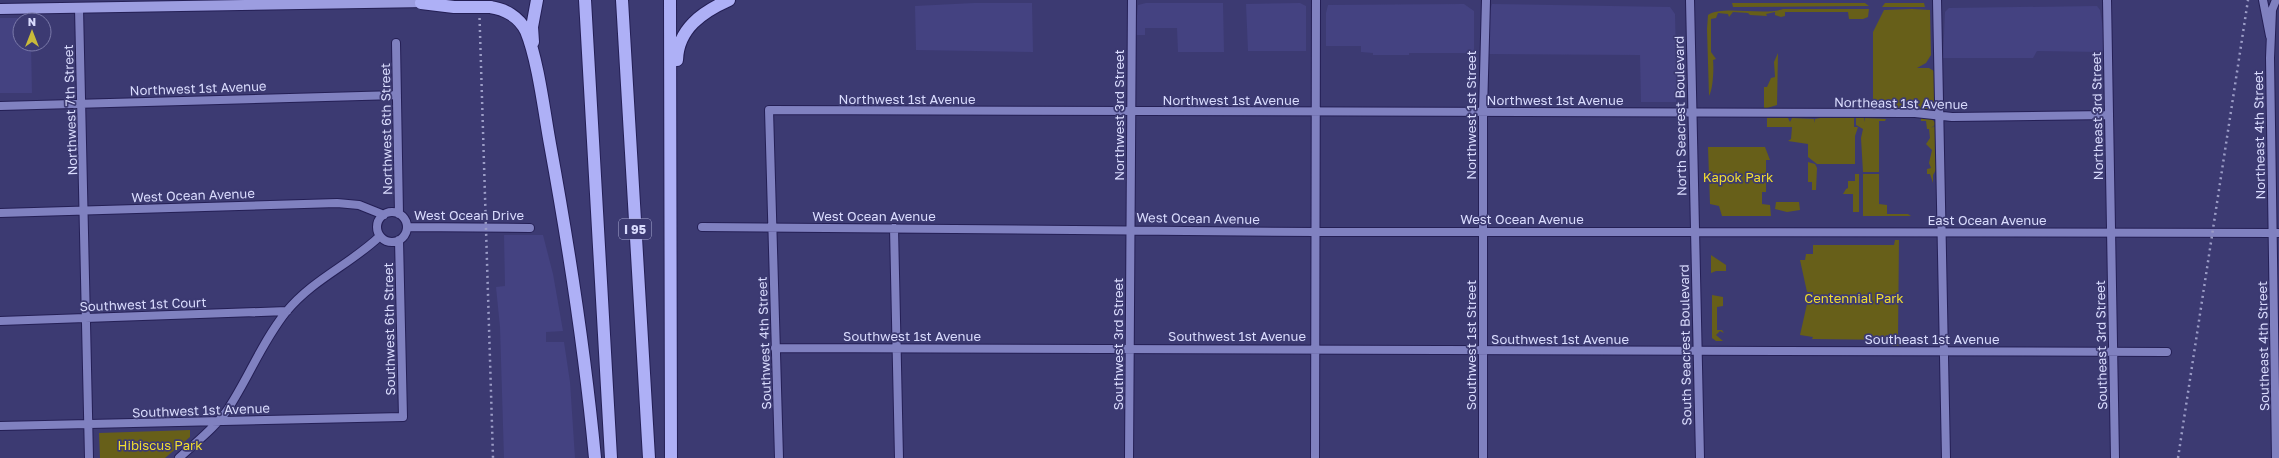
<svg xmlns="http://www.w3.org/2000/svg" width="2279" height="458" font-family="'Golos Text',sans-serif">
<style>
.built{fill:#444281}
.green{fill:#675f19}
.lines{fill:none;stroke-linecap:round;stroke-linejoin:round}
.minor-casing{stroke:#241f55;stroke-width:10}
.tertiary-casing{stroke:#241f55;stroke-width:10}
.primary-casing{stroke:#241f55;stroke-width:12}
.motorway-casing{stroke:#241f55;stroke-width:14}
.minor{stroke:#8081c0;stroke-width:8}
.tertiary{stroke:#8081c0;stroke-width:8}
.primary{stroke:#9c9de0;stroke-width:10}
.motorway{stroke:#aeb0f6;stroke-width:12}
.rail{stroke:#9c9dc7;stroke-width:2.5;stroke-dasharray:2 4;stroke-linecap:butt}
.motorway-bridge-casing{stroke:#241f55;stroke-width:14;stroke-linecap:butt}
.motorway-bridge{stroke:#aeb0f6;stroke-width:12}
.labels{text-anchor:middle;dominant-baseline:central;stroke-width:3.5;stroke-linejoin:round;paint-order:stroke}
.shield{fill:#3c3a72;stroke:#aaabd3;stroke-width:1}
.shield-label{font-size:12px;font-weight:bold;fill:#d9dbfd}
.street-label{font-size:13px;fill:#d9dbfd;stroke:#3c3a72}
.park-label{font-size:13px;fill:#f0dd2f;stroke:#3c3a72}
</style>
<rect width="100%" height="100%" fill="#3c3a72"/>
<!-- built -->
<path class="built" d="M974 3H1032L1033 52 916 50 915 6Z
M1146 3H1223L1224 52H1178L1177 28H1145V35H1135L1138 5Z
M1300 3 1306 6V51H1248L1246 4Z
M1464 4 1474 11V53H1409V55H1373V53L1361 52V46H1326V13L1328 5Z
M1492 4 1670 7 1675 14 1677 96 1676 102H1641L1640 55 1487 54V21Z
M2097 6 2100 10 2106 46 2102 52 2037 51 2033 58H1943L1945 12 1949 8Z
M0 18H30V20H20V44H31L32 93H0Z
M504 235H543L553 274 563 331 546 332V342H564L570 382 575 458H504L500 327 496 287 505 286Z"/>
<!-- green -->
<path class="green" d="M1732 3H1865L1869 6 1733 7Z
M1885 3H1924L1925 7H1882Z
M1783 9H1869L1868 17 1863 19H1849L1848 12H1785V16L1781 17 1775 15V12L1766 14 1767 16 1750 15 1748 13 1733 12 1729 17 1728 14 1718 13 1716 18 1711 19V52L1716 59 1713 60C1714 69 1713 89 1709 96L1707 29 1708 15C1722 5 1764 16 1783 9Z
M1912 9 1930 10 1931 55 1926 63 1917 68H1929L1934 71V104L1929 109H1873V32L1884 10Z
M1778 53 1777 105 1764 109V87H1767L1771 78 1775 77 1774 62Z
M1767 118H1788L1790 122 1792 118 1814 119 1815 123V119L1820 118H1854V127H1858L1855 136V164H1817L1808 157V144L1788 141 1791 139 1792 127H1767Z
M1856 118H1864L1865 122V118L1886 119 1885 121H1879V172H1863L1861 138 1863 129 1856 125Z
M1921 118H1930L1935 122V125L1931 128 1935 126 1937 168 1933 175V183L1930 174H1927V169L1931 168 1929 163 1932 150 1926 144 1930 138 1929 129H1927L1926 121H1921Z
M1708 147H1765L1770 160H1766V192H1762V204L1770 205 1771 216H1722L1719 206 1710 204Z
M1808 162 1815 164 1817 168 1816 190H1812V182H1808Z
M1855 174H1859V212H1853V194H1843L1846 189 1848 188V181H1855Z
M1863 174H1879V204L1887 205V214H1908L1911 216H1863Z
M1776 202H1799L1800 210 1787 212 1775 209Z
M1895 240H1899L1898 338 1904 344 1903 345 1892 346 1895 340 1812 339 1813 337 1800 335 1807 304H1813V292H1807L1800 260H1805L1806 254H1813V245H1894Z
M1711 255 1726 265V271H1716L1711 273Z
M1712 295 1723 297V306L1717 307V330H1722L1724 333 1720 331 1716 335 1723 341H1716L1712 338Z
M190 430V437L165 458H100L99 433Z"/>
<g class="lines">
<!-- minor casing -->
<g class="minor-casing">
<path id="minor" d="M1937 0 1946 458
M2107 0 2115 458
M2263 0 2270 36
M2276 0 2272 10 2270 58 2276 458
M79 8 89 458
M396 43 399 214
M0 106 397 95
M377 227a15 15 0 1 1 30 0a15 15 0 1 1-30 0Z
M0 213 337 203 359 205 384 215
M407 227 530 228
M702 227 1316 232H1695
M894 228 899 458
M0 321 287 311
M775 348 2167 352
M0 426 403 417 399 240
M179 458C196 442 215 428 228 409 249 377 262 342 286 312 313 279 351 264 380 236
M779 458 769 110 1915 113 1952 117 2108 115
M1129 458 1132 0
M1315 458 1316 0
M1483 458V112L1486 0"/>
</g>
<!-- tertiary casing -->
<g class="tertiary-casing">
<path id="tertiary" d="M1690 0 1700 458
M1695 232 2279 233"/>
</g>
<!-- primary casing -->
<g class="primary-casing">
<path id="primary" d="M0 9 428 2"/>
</g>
<!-- motorway casing -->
<g class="motorway-casing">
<path id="motorway" d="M585 0 611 458
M622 0 649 458
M670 0 671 458
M490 7C505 9 519 17 526 31 538 60 544 111 550 144 569 248 585 352 595 458
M533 42 532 27 537 0
M677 60C678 29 702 12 729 0"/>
</g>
<!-- minor -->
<use href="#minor" class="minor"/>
<!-- tertiary -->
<use href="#tertiary" class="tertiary"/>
<!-- primary -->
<use href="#primary" class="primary"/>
<!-- motorway -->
<use href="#motorway" class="motorway"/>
<!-- rail -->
<path class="rail" d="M479 0 493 458
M2178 458 2248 0"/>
<!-- motorway-bridge casing -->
<g class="motorway-bridge-casing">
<path id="motorway-bridge" d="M421 3 454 7H490"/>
</g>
<!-- motorway-bridge -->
<use href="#motorway-bridge" class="motorway-bridge"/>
</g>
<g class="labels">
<!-- shield labels -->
<rect class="shield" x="619" y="219" width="32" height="20" rx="3"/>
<g class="shield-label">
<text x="635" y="229">I 95</text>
</g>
<!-- street labels -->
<g class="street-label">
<text transform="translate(198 88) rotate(-2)">Northwest 1st Avenue</text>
<text x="907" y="99">Northwest 1st Avenue</text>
<text x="1231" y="100">Northwest 1st Avenue</text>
<text x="1555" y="100">Northwest 1st Avenue</text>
<text transform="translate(1901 103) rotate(1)">Northeast 1st Avenue</text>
<text transform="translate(70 110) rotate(-92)">Northwest 7th Street</text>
<text transform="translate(1119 115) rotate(-90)">Northwest 3rd Street</text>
<text transform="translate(1471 115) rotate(-90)">Northwest 1st Street</text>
<text transform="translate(1680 116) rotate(-91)">North Seacrest Boulevard</text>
<text transform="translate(2097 116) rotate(-91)">Northeast 3rd Street</text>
<text transform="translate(386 129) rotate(-91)">Northwest 6th Street</text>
<text transform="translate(2259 135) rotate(-91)">Northeast 4th Street</text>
<text transform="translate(193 195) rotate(-2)">West Ocean Avenue</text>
<text x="469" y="215">West Ocean Drive</text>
<text x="874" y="216">West Ocean Avenue</text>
<text transform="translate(1198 218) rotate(1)">West Ocean Avenue</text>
<text x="1522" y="219">West Ocean Avenue</text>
<text x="1987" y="220">East Ocean Avenue</text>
<text transform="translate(143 304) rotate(-2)">Southwest 1st Court</text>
<text transform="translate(389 329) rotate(-91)">Southwest 6th Street</text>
<text x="912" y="336">Southwest 1st Avenue</text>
<text x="1237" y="336">Southwest 1st Avenue</text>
<text x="1560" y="339">Southwest 1st Avenue</text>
<text x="1932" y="339">Southeast 1st Avenue</text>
<text transform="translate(764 343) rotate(-92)">Southwest 4th Street</text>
<text transform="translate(1118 344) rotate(-90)">Southwest 3rd Street</text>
<text transform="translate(1471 345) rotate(-90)">Southwest 1st Street</text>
<text transform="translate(1685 345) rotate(-91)">South Seacrest Boulevard</text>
<text transform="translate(2101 345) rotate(-91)">Southeast 3rd Street</text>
<text transform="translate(2263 346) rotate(-91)">Southeast 4th Street</text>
<text transform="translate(201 410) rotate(-2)">Southwest 1st Avenue</text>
</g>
<!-- park labels -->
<g class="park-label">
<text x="1738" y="177">Kapok Park</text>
<text x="1854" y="298">Centennial Park</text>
<text x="160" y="445">Hibiscus Park</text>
</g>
</g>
<!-- north arrow -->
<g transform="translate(32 32)"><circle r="19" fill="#3c3a72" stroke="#7b7aaa"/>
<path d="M0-3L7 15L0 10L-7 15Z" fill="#c9ba3a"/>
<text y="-6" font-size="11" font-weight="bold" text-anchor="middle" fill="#d9dbfd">N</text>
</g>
</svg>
